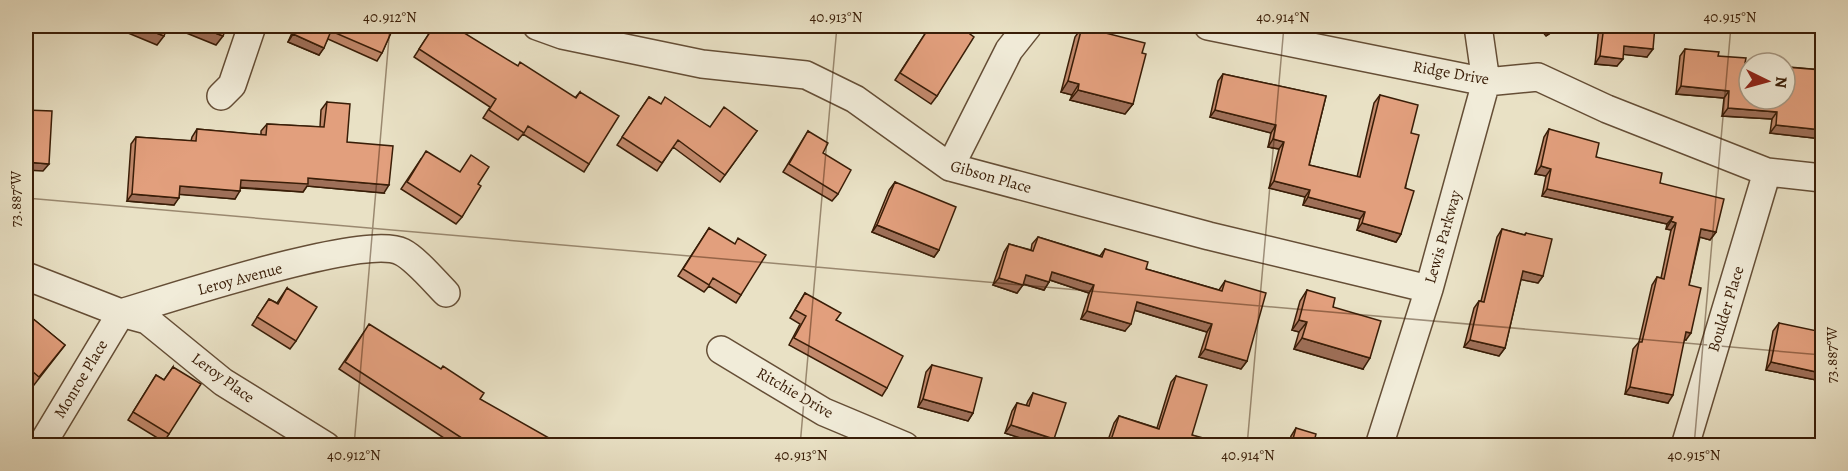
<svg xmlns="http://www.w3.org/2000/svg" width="1848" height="471" font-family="Alegreya,serif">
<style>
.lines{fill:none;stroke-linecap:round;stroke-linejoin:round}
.minor-casing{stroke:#654e36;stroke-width:30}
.minor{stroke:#f1ecd9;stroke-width:27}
.wall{fill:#c2896c;stroke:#391d07;stroke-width:1.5}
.shaded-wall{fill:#9e6f58;stroke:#391d07;stroke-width:1.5}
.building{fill:#e29f7d;stroke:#391d07;stroke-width:1.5}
.ticks{fill:none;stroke:#391d07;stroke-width:1.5;stroke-opacity:0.45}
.labels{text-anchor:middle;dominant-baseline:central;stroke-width:4.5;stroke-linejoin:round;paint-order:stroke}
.street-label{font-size:16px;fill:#391d07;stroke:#f1ecd9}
.neatline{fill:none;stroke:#391d07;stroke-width:2}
.ticks-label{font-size:15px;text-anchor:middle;fill:#391d07}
</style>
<rect width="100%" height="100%" fill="#e9e1c5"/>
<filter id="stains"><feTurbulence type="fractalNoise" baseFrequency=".00333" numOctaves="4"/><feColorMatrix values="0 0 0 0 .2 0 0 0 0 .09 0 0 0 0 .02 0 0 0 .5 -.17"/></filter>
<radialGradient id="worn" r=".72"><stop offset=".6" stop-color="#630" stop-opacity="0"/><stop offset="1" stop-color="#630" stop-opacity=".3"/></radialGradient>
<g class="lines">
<!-- minor casing -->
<g class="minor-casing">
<path id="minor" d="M537 26 562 35 702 64 806 75 855 99 950 167 1209 236 1429 289
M1208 26 1486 82 1538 77 1607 109 1767 172 1822 178
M221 96 232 85 252 26
M950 167 1009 50 1028 26
M26 276 121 313 147 320 223 382 326 446
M121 313C168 299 366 233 402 252 416 259 435 282 446 293
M721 350 824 412 905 446
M41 446 121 313
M1379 446 1429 289 1486 82 1478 26
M1685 446 1767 172"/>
</g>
<!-- minor -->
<use href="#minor" class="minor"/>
</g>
<!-- wall -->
<path class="wall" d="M295 26H394L382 53 377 61 328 39 319 55 288 42Z
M434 26 518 66 575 98 580 92 589 164 584 172 523 134 518 140 483 118 490 107 414 57Z
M930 26 970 34 937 96 931 104 895 80Z
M1538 26H1561L1546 36Z
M1599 26H1655L1647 57 1623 54 1617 66 1595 64Z
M1082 27 1142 53 1133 104 1125 114 1070 100 1072 95 1061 92 1075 37Z
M1685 49 1718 56 1745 63 1822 70V139L1770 133 1772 119 1722 116 1724 98 1676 94 1680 56Z
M1223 74 1326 96 1309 165 1357 177 1374 103 1380 95 1411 133 1401 234 1396 242 1357 230 1360 219 1303 205 1305 197 1269 188 1279 149 1268 147 1271 133 1210 117 1218 81Z
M649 97 660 104 710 127 757 131 720 182 673 147 657 171 617 145Z
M327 102 347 142 384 193 307 186 303 192 240 188 235 199 180 194 174 205 127 201 131 144 136 137 191 141 192 137 197 129 261 135V131L267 124 320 127 321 110Z
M1549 129 1596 157 1660 183 1716 232 1710 240 1700 237 1689 285 1686 340H1684L1668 403 1625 394 1633 349 1639 342 1652 285 1657 277 1661 278 1671 230 1666 229 1667 224 1542 196 1546 176 1535 174 1544 137Z
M808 131 823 153 838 194 832 201 783 172Z
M421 159 478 184 462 217 456 224 401 189Z
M895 182 939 250 934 257 872 232 889 190Z
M709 228 741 295 736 303 709 286 704 292 678 276Z
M1502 229 1524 235 1526 233 1543 276 1538 283 1521 279 1505 348 1499 356 1464 347 1474 308 1479 301H1481L1497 237Z
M1038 237 1100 256 1105 249 1146 269 1219 290 1225 281 1247 361 1241 369 1199 357 1207 332 1134 310 1125 331 1081 319 1089 293 1050 280 1044 290 1023 284 1017 293 993 285 1004 252 1009 244 1031 250 1032 244Z
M287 288 296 341 290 349 252 325 269 299 277 303Z
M1307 290 1333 307 1363 369 1294 349 1299 332 1292 330 1300 301Z
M805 293 836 320 887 388 882 396 789 345 800 324 790 318Z
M26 313 65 345 34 385 26 378Z
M1779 323 1821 373 1816 380 1766 370 1773 331Z
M364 332 480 399 544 446H456L339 369Z
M932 365 973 413 968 421 918 407 926 372Z
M173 367 169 434 164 442 128 420 156 375 164 380Z
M1176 376 1192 435 1222 446H1106L1114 423 1119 416 1157 428 1171 382Z
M1033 393 1054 439 1050 446H1045L1005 433 1012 411 1017 403 1026 406 1028 401Z
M1296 428 1313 446H1288L1291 436Z"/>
<!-- shaded-wall -->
<path class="shaded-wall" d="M118 26H139L164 36 157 45 116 28Z
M169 26H197L223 36 216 45Z
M1407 26H1441L1433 31Z
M1556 26H1561L1546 36 1552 29Z
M293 34 324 48 319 55 288 42Z
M1624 46 1653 49 1647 57 1619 54Z
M1600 56 1623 59 1617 66 1595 64Z
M1068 81 1079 84 1072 95 1061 92Z
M1681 86 1729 91 1724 98 1676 94Z
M1078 90 1133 104 1125 114 1070 100Z
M1728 108 1777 112 1772 119 1722 116Z
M1215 110 1276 125 1271 133 1210 117Z
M1776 125 1822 130V139L1770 133Z
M1273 139 1284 142 1279 149 1268 147Z
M26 162 49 164 43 171 26 170Z
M1541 166 1551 169 1546 176 1535 174Z
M308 178 389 185 384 193 307 186 303 192 236 187 241 180Z
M1274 181 1310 190 1305 197 1269 188Z
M180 186 240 191 235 199 175 194Z
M1547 189 1673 217 1667 224 1542 196Z
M132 194 179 198 174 205 127 201Z
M1308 197 1365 212 1360 219 1303 205Z
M1671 221 1676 223 1671 230 1666 229Z
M1362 223 1401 234 1396 242 1357 230Z
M877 225 939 250 934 257 872 232Z
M1701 229 1716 232 1710 240 1696 236Z
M1523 271 1543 276 1538 283 1518 279Z
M1052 272 1094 285 1089 293 1047 279Z
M1026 275 1049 282 1044 290 1020 283Z
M999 278 1023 285 1017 293 993 285Z
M1137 302 1212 324 1207 332 1131 309Z
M1087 311 1131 324 1125 331 1081 319Z
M1299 320 1307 322 1299 332 1292 330Z
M1686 332 1691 333 1686 340 1681 339Z
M1302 338 1370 358 1363 369 1294 349Z
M1470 340 1505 348 1499 356 1464 347Z
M1205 349 1247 361 1241 369 1199 357Z
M1771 362 1821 373 1816 380 1766 370Z
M1630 387 1673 395 1668 403 1625 394Z
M923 399 973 413 968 421 918 407Z
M1011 425 1054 439 1050 446H1045L1005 433Z"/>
<!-- building -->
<path class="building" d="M139 26H168L164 36Z
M197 26H227L223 36Z
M297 26H394L382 53 331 31 324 48 293 34Z
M434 26H453L518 66 520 62 576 98 580 92 619 116 589 164 528 126 524 133 489 110 496 99 419 49Z
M930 26H975L970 34 974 37 937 96 900 73Z
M1549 26H1556L1552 29Z
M1604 26H1655L1653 49 1624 46 1623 59 1600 56Z
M1082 27 1145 43 1142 53 1146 54 1133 104 1078 90 1079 84 1068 81Z
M1685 49 1719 52 1718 56 1746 58 1745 63 1749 64V99H1785V67L1822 70V130L1776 125 1777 112 1728 108 1729 91 1681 86Z
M1223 74 1326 96 1309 165 1360 177 1380 95 1418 105 1411 133 1419 135 1405 188 1414 191 1401 234 1362 223 1365 212 1308 197 1310 190 1274 181 1284 142 1273 139 1276 125 1215 110Z
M649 97 661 104 665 97 710 127 724 107 757 131 725 175 678 140 662 163 622 137Z
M327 102 350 104 347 142 393 146 389 185 308 178V184L241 180 240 191 180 186 179 198 132 194 136 137 196 141 197 129 266 135 267 124 324 127Z
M26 110 52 111 49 164 26 162Z
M1549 129 1599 143 1596 157 1662 173 1660 183 1724 199 1716 232 1701 229 1689 285 1701 288 1691 333 1686 332 1673 395 1630 387 1639 342H1642L1657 277 1664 279 1676 223 1671 221 1673 217 1547 189 1551 169 1541 166Z
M808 131 828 143 823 153 851 170 838 194 789 164Z
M426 151 460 172 471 155 489 167 478 184 481 186 462 217 407 182Z
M895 182 956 207 939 250 877 225Z
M709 228 735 244 738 238 766 255 741 295 713 278 709 285 683 269Z
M1502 229 1525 235 1526 233 1552 239 1543 276 1523 271 1505 348 1470 340 1479 301 1484 302Z
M1038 237 1102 257 1105 249 1148 262 1146 269 1222 291 1225 281 1266 293 1247 361 1205 349 1212 324 1137 302 1131 324 1087 311 1094 285 1052 272 1049 282 1026 275 1023 285 999 278 1009 244 1033 251Z
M287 288 317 307 296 341 257 317 269 299 278 304Z
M1307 290 1335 298 1333 307 1381 321 1370 358 1302 338 1307 322 1299 320Z
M805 293 841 313 836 320 903 356 887 388 794 338 806 316 795 310Z
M26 313 65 345 39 377 26 366Z
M1779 323 1822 332V368L1821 373 1771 362Z
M369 324 441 369 443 366 484 393 480 399 549 438 544 446H474L345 362Z
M932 365 982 378 973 413 923 399Z
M173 367 201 384 169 434 133 412 156 375 164 380Z
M1176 376 1207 385 1192 435 1222 443V446H1109L1119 416 1159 429Z
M1033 393 1066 403 1054 439 1011 425 1017 403 1029 406Z
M1296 428 1316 434 1313 446H1291Z"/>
<!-- ticks -->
<path class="ticks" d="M26 198 1822 355M354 446 390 26M800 446 837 26M1247 446 1284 26M1694 446 1731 26"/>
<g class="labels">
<!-- street labels -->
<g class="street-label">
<text transform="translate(1451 73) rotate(10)">Ridge Drive</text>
<text transform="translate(991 177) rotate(16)">Gibson Place</text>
<text transform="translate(1443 237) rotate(-74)">Lewis Parkway</text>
<text transform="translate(240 279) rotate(-15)">Leroy Avenue</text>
<text transform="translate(1726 309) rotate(-73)">Boulder Place</text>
<text transform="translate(223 378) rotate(36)">Leroy Place</text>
<text transform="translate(81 379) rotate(-59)">Monroe Place</text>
<text transform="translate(795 393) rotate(30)">Ritchie Drive</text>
</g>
</g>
<!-- margin -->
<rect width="1848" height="471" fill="none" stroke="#e9e1c5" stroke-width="66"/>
<!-- north arrow -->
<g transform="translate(1767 81) rotate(95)"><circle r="28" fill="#f1ecd9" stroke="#a79985" stroke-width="1.5"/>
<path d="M0-4.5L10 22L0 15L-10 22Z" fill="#8f2418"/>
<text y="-9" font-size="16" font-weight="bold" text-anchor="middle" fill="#391d07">N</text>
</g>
<rect x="33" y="33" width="1782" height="405" class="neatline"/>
<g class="ticks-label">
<text x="390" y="22">40.912°N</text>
<text x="836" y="22">40.913°N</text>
<text x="1283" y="22">40.914°N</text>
<text x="1730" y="22">40.915°N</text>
<text transform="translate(16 199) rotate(-90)" y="5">73.887°W</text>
<text transform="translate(1832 355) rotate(-90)" y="5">73.887°W</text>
<text x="354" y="460">40.912°N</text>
<text x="801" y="460">40.913°N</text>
<text x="1248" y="460">40.914°N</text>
<text x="1694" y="460">40.915°N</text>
</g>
<rect width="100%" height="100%" filter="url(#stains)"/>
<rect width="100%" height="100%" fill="url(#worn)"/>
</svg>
